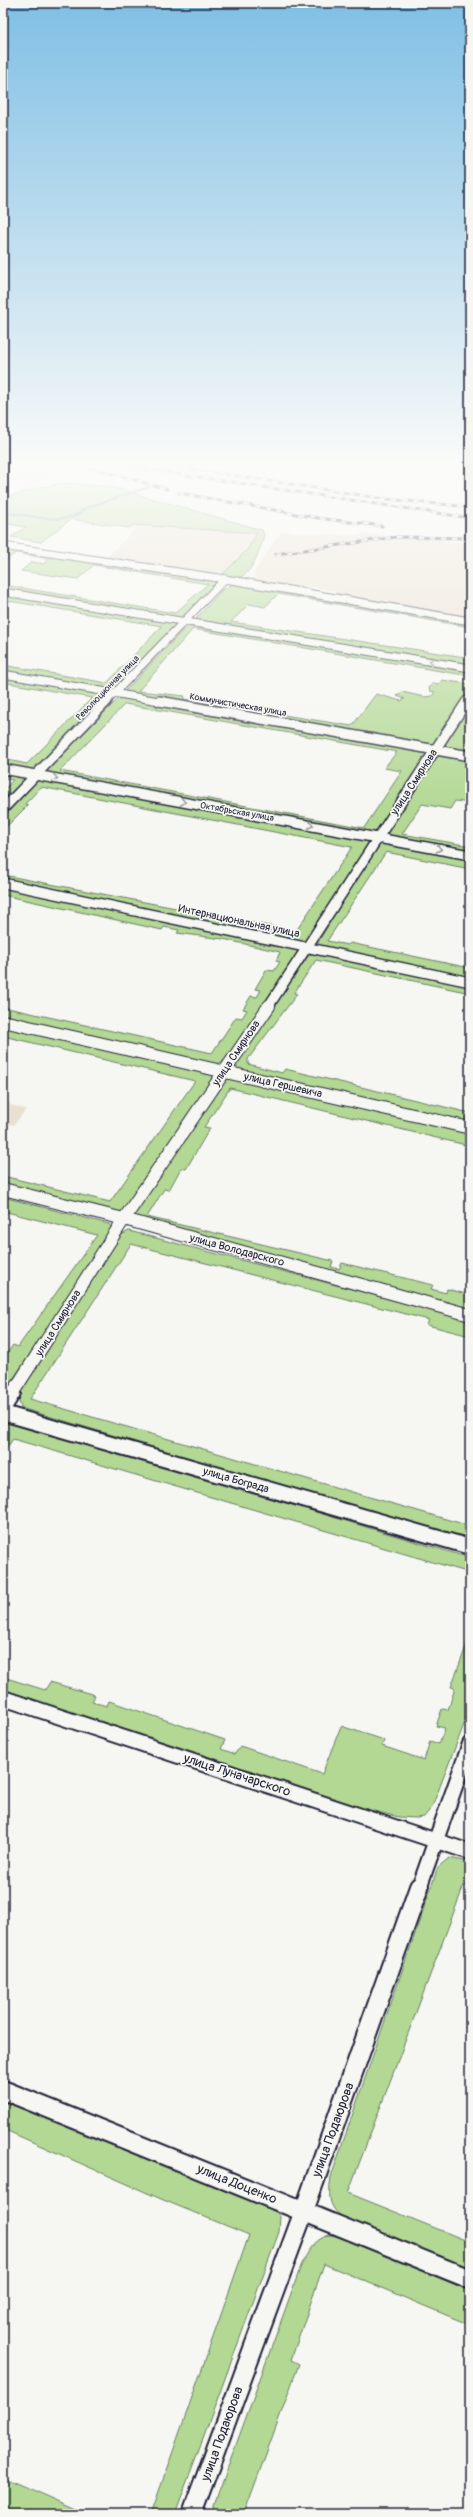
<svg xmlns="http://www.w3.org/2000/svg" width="473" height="2517" font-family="Pangolin,sans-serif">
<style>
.built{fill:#eae0d0}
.green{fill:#b2d893;stroke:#6a7d67;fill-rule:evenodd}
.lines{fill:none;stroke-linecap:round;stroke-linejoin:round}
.stream{stroke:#5b8a9d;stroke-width:2}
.minor-far4-casing{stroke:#22223b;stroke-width:9}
.minor-far3-casing{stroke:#22223b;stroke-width:12}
.minor-far2-casing{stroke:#22223b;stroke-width:14}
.minor-far1-casing{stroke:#22223b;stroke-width:18}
.minor-casing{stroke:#22223b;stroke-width:22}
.minor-far4{stroke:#f6f6f2;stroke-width:7}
.minor-far3{stroke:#f6f6f2;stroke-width:9}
.minor-far2{stroke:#f6f6f2;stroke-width:12}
.minor-far1{stroke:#f6f6f2;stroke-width:14}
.minor{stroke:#f6f6f2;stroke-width:18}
.rail-casing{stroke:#22223b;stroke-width:3}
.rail{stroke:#f6f6f2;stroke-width:2;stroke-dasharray:5.5;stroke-linecap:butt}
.oneway{stroke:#9797a0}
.labels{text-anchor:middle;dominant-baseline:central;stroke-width:3.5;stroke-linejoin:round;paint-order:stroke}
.far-street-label{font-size:9px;fill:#22223b;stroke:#f6f6f2}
.street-label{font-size:11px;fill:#22223b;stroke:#f6f6f2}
.near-street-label{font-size:13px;fill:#22223b;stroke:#f6f6f2}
</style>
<rect width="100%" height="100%" fill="#f6f6f2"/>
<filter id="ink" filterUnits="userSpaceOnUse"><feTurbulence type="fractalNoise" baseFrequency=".025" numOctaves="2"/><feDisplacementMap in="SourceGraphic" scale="8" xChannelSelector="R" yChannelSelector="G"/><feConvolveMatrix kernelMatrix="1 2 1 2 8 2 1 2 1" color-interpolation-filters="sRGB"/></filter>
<g filter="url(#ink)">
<!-- built -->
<path class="built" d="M3 463H50L61 467 29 485 17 482 3 491Z
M133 525 240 530 241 533H257L247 550 221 576 106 558 135 529 130 528Z
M281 531 334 535H362V533L384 535 389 540 423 538 470 544V618L337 594 334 591 313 587 306 589 260 581 253 574Z
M3 1101 11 1103 9 1105 26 1109 14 1125 3 1123Z"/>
<!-- green -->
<path class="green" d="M65 483 112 487 262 530 264 535C261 546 252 574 240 577 234 579 227 577 221 576L247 550 257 533 133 525 130 528 71 519 41 542 11 537 26 527 3 523V498L42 487Z
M3 548 219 582 182 619 3 591V585L175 613 208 584 94 565 78 579 21 571 32 562 44 564 49 559 16 553 3 562Z
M234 584 470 623V627L278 594 265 607 249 604 231 622 465 657 470 650V666L195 620 223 589Z
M3 595 178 624 115 691 3 672V665L107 683 162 626 3 600Z
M189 624 470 670V676L193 629 138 691 185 696 184 699 352 726 376 694 401 701 405 699 397 696 402 692 424 697 432 696 435 692 430 691 429 688 433 683 439 684 442 680 468 684 470 681V695L437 746 124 692Z
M3 676 110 695 35 772 3 766V759L27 764 92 698 3 682Z
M119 698 433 751 375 836 45 772ZM125 704 397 752 384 768 402 771 364 828 60 771Z
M470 704V753L448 749 445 744Z
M439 752 470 757V803L455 801 450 809 422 804 402 834 470 846V853L381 837Z
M3 771 29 777 3 805V791L13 780 3 778Z
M40 778 370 840 307 944 3 883V875L296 931 352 847 41 787 25 804 28 805 3 830V816Z
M385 843 470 859V869L386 852 327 941 348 945 350 943 470 968V979L321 948 317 944 375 846Z
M3 887 299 950 300 952 228 1057 224 1061 214 1065 3 1018V1007L212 1053 236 1017 242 1018 247 1010 243 1009 251 996 257 997 261 990 255 989 266 970 274 971 280 962 276 961 280 952 223 939 177 933 179 930 164 927 162 930 3 895Z
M313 953 470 985V993L316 960 294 993 297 994 248 1059V1064L282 1073 285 1069 470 1113V1126L234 1069 233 1066 308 956Z
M3 1024 215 1075V1078L125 1215 3 1191V1176L110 1202 195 1081 3 1036Z
M228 1076 470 1132V1146L230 1088 204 1127 210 1128 186 1169 181 1168 169 1190 164 1189 147 1217 333 1261 331 1267 339 1269 342 1263 433 1285 431 1289 446 1293 447 1289 470 1295V1312L131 1219Z
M3 1197 101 1222 109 1224 113 1230 3 1394V1359L13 1345 18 1347 97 1235 3 1211Z
M129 1231 470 1320V1336L427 1325 429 1320 131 1244 30 1399 470 1526V1541L21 1408 18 1397 121 1235Z
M11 1421 470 1558V1573L13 1439 3 1453V1422Z
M470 1636V1709L432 1807 424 1817 417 1818 399 1817 336 1802 3 1692V1677L45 1690 50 1682 95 1695 92 1702 107 1706 109 1701 225 1740 221 1749 235 1754 240 1746 322 1774 341 1726 384 1740 382 1746 424 1760 430 1741 439 1744 445 1728 436 1726 442 1709 448 1710 455 1688 451 1687Z
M449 1858 470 1862V1887L464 1885 348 2193 470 2242V2270L356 2225C331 2212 327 2205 331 2177L438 1867Z
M3 2098 275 2211 280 2216 279 2232 175 2514H151L249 2235 161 2199 3 2129Z
M329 2235 344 2237 470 2291V2325L324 2264 291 2360 299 2364 244 2514H211L301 2266C308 2252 313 2240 329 2235Z
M3 2477 88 2514H3Z"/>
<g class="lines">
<!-- stream -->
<path class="stream" d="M228 463 272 467 291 463
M387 463H446
M3 513C29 513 66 529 86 508L149 487"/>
<!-- minor-far4 casing -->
<g class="minor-far4-casing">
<path id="minor-far4" d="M3 546 225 579 470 621
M3 592 470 668
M3 674 165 702
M106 702 225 579
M466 702 470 697"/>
</g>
<!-- minor-far3 casing -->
<g class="minor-far3-casing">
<path id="minor-far3" d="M159 701 470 756
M3 769 470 855
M3 809 107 701
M3 883 470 982
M268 1007 467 701"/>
</g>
<!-- minor-far2 casing -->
<g class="minor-far2-casing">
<path id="minor-far2" d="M3 1021 470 1128
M3 1189 124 1219 470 1315
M12 1394 124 1219 269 1006"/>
</g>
<!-- minor-far1 casing -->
<g class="minor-far1-casing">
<path id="minor-far1" d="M3 1409 13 1393
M3 1413 470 1547
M3 1698 470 1852
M419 1888 470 1744"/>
</g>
<!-- minor casing -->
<g class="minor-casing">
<path id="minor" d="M3 2090 470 2279
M192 2514 304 2211 419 1887"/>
</g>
<!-- minor-far4 -->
<use href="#minor-far4" class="minor-far4"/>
<!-- minor-far3 -->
<use href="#minor-far3" class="minor-far3"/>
<!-- minor-far2 -->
<use href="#minor-far2" class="minor-far2"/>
<!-- minor-far1 -->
<use href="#minor-far1" class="minor-far1"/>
<!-- minor -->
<use href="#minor" class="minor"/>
<!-- rail casing -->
<g class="rail-casing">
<path id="rail" d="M74 463 167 489
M105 463 470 518
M141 463 157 466
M153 463 386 499 470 507
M179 493 318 518 382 526
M276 554 397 537 470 538"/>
</g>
<!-- rail -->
<use href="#rail" class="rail"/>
</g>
<!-- one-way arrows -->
<defs><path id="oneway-chevron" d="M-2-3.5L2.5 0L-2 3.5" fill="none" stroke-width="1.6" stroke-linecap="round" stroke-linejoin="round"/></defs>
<g class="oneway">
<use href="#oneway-chevron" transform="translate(432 661) rotate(-171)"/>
<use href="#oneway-chevron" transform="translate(55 778) rotate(10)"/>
<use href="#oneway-chevron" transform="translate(183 802) rotate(10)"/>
<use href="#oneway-chevron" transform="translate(311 825) rotate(10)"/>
<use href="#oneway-chevron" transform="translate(439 849) rotate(11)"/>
</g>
</g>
<!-- sky -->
<linearGradient id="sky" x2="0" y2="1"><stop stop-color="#7fbfe4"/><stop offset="0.57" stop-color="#fbfbf9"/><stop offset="1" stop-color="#fbfbf9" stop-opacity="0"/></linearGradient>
<rect width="473" height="816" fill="url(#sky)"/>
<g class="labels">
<!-- far-street labels -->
<g class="far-street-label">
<text transform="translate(108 688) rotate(-46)">Революционная улица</text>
<text transform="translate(238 705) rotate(10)">Коммунистическая улица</text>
<text transform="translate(237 812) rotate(10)">Октябрьская улица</text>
</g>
<!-- street labels -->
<g class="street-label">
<text transform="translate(414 782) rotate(-57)">улица Смирнова</text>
<text transform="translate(239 921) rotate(12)">Интернациональная улица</text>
<text transform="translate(236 1053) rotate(-56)">улица Смирнова</text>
<text transform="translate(283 1085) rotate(13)">улица Гершевича</text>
<text transform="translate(237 1250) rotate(15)">улица Володарского</text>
<text transform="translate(58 1323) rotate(-58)">улица Смирнова</text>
<text transform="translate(236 1480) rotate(16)">улица Бограда</text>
</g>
<!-- near-street labels -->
<g class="near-street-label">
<text transform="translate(237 1775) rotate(18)">улица Луначарского</text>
<text transform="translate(333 2130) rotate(-70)">улица Подаюрова</text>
<text transform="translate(237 2184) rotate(22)">улица Доценко</text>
<text transform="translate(222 2434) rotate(-70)">улица Подаюрова</text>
</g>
</g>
<!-- margin -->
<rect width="473" height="2517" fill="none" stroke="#f6f6f2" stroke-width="16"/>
<rect x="8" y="8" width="457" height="2501" fill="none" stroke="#22223b" stroke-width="1.5" filter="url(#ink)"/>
</svg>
